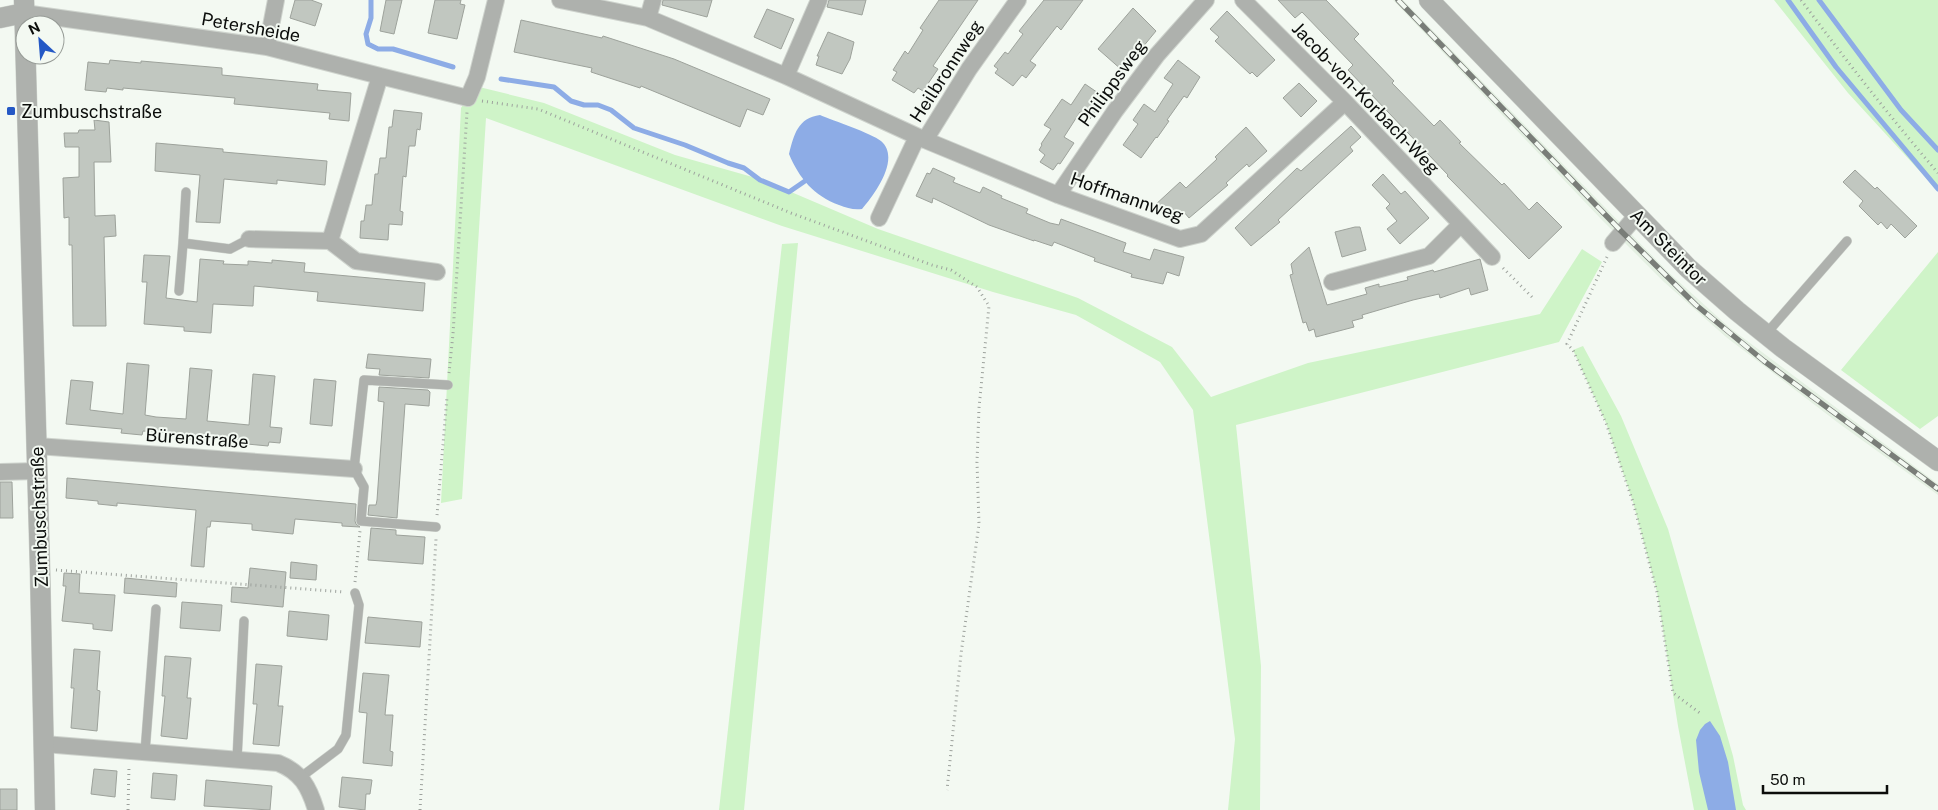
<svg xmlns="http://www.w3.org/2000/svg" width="1938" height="810" font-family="'Public Sans',sans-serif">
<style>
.built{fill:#e4f0e2}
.green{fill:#cff4c8}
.water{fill:#8dace6}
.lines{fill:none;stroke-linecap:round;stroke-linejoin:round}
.stream{stroke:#8dace6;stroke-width:5}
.building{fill:#c1c7c0;stroke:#9da29b}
.service-casing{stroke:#ced3cd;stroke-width:10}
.minor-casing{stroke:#ced3cd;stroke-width:18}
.tertiary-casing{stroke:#ced3cd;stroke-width:21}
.path{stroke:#9da29d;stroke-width:3;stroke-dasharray:1 4;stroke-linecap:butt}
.service{stroke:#aeb1ad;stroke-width:9}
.minor{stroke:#aeb1ad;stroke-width:16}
.tertiary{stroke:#aeb1ad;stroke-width:20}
.rail-casing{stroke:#797d78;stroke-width:5.5}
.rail{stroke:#f3f9f2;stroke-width:4;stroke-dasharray:11;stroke-linecap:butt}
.poi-dot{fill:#2458c5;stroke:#f3f9f2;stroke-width:2}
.labels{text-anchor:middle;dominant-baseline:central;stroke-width:4;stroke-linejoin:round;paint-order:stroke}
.street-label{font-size:18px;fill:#0b0d0b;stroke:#f3f9f2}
.poi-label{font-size:18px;fill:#0b0d0b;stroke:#f3f9f2;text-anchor:start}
</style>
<rect width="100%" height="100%" fill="#f3f9f2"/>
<!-- built -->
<path class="built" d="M1393 0H1403L1667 271 1730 328 1938 484V495L1837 422 1726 337 1664 282 1601 219Z"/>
<!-- green -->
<path class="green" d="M1774 0H1938V191L1848 93Z
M475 86 544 103 675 155 763 180 878 229 1078 298 1172 347 1211 397 1308 363 1540 314 1582 249 1602 262 1559 342 1236 425 1261 666 1260 810H1228L1235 739 1193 410 1160 362 1076 315 993 292 782 226 486 118 462 499 441 503 461 108Z
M798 243 744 810H719L782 244Z
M1938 252V416L1920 429 1841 370Z
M1583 346 1621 416 1668 529 1733 756 1743 805 1746 810H1694L1678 726 1657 592 1633 502 1606 423 1573 350Z"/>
<!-- water -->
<path class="water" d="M820 115C834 121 871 133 881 141 901 158 875 194 862 209 853 210 847 208 839 205 814 196 799 178 789 154 794 134 798 118 820 115Z
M1710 721 1720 736 1728 762 1736 810H1708L1699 772 1696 740 1700 730 1705 724Z"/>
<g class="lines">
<!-- stream -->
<path class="stream" d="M371 0V18L366 34 368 44 378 49H393L453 67
M1788 0 1836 67 1938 189
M1819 0 1901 110 1938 150
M501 79 554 87 571 101 584 105H598L611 110 634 128 685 145 728 163 744 168 760 180 789 192 805 181"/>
</g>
<!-- building -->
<path class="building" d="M295 0H311L322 4 315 26 290 18Z
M386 0H402L394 34 380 31Z
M435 0H461L460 4 465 5 457 39 428 33Z
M663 0H712L707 17 662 5Z
M829 0H866L862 15 827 7Z
M939 0H978L933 66 938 69 923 91 918 88 914 93 892 80 897 72 893 70 905 51 908 54 923 30 920 28Z
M1044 0H1083L1061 30 1057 26 1030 61 1036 65 1026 78 1022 75 1013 86 995 73 998 69 994 66 1005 52 1008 54 1023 34 1019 31Z
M1278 0H1326L1359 34 1354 39 1394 81 1392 83 1434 126 1440 120 1461 142 1459 143 1502 185 1504 183 1529 210 1537 202 1562 227 1529 259 1447 176 1448 175 1348 70 1353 65 1302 12 1295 18Z
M1133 8 1156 31 1123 71 1098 49Z
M767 9 794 19 781 49 754 37Z
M1227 11 1275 60 1257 77 1252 72 1250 74 1215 41 1219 37 1210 29Z
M521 20 602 38 603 36 674 59 770 99 763 115 747 109 740 127 641 86 640 88 591 72 592 68 514 52Z
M828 32 854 42 850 59 842 74 816 65 819 56H817Z
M110 60 141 63V61L222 68V75L318 84 317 90 351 93 349 121 329 119 330 113 234 104 235 98 123 88V90L107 88 106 92 85 90 88 62 109 64Z
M1178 60 1200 77 1187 98 1184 96 1167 120 1169 121 1157 138 1156 137 1141 158 1123 145 1138 124 1133 120 1144 104 1155 112 1173 84 1164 78Z
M1299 83 1317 101 1301 117 1283 98Z
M1085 84 1104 97 1090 119 1080 112 1064 137 1074 143 1060 164 1058 163 1053 170 1040 162 1045 155 1039 150 1042 145 1041 144 1051 129 1044 125 1062 99 1071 105Z
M394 110 422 113 420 130 417 129 415 146H409L406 177 403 176 400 211 403 212 402 225 389 224 388 240 360 238 361 221H364L366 205H372L375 174H378L380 158H386L389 127H392Z
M94 120 109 122 111 162H94L95 216 115 215 116 236 104 237 106 326H73L72 245H69V217L64 218 63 178 79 177V147H65L64 133H78L79 130H95Z
M1351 126 1361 137 1350 147 1353 151 1278 220 1280 222 1251 246 1235 228 1297 168 1301 171Z
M1246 127 1267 151 1249 167 1247 164 1226 183 1228 185 1189 218 1184 212 1175 221 1170 215 1166 218 1154 206 1180 182 1186 188 1217 159 1215 157Z
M156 143 223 149V152L327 161 325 185 277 180V184L224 179 220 223 196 222 200 175 155 171Z
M933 168 955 178 953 182 980 193 983 187 1002 196 1001 198 1028 209 1026 213 1050 223 1059 225 1061 219 1126 243 1123 252 1150 260 1154 249 1184 257 1179 276 1167 272 1163 284 1131 277 1132 274 1094 261 1095 258 1054 242 1052 246 1034 240V241L989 225 933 198 932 203 916 196 927 173 930 174Z
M1855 170 1875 189 1877 187 1917 226 1905 238 1891 224 1887 229 1881 222 1878 225 1859 206 1863 201 1843 182Z
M1383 174 1401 194 1405 191 1429 218 1400 244 1387 229 1397 221 1386 208 1390 204 1372 185Z
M1355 227H1360L1366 250 1342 257 1335 232Z
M1309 247 1327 305 1367 294 1365 288 1379 284V287L1408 280 1407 277 1433 270 1434 272 1480 259 1488 290 1471 295 1469 288 1440 298 1439 294 1413 300 1362 315 1363 318 1352 321 1354 327 1316 337 1314 329 1309 331 1306 322 1303 323 1290 275 1293 274 1291 264Z
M144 255 170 256 166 298 197 302 200 259 224 261 223 264 248 265V261L272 263V260L305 263 304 272 425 283 423 311 317 301 318 292 254 286 253 306 213 304 211 333 184 331V327L144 324 147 282H142Z
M368 354 431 359 429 378 379 375 380 369 366 368Z
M127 363 149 365 145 415 156 417 186 419 190 368 212 370 207 421 249 425 253 374 275 376 270 427 282 428 280 443 269 442 268 446 247 444 248 441 224 438 206 437 205 441 185 439V435L173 433 143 431 142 435 121 433 122 429 66 424 71 380 93 382 90 410 123 414Z
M314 379 336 381 332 426 310 424Z
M379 387 428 390 430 392 429 406 405 404 397 518 368 515 369 505H376L377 500 384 402 378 401Z
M67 478 356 504 355 521 356 524 360 527 342 526V523L295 519 293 534 252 530V524L211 521 210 527H207L204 567 191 566 196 510 117 503V506L108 505 98 504V501L66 498Z
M0 482H12L13 518H0Z
M371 528 396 530V535L425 537 423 564 368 560Z
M291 562 317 565 316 580 290 578Z
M250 568 286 572 283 607 231 602 232 587 248 588Z
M64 573 80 574 79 593 115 595 112 631 93 629V624L62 621 66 586H63Z
M125 578 177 583 176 597 124 593Z
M182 602 222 605 220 631 180 628Z
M289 611 329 615 327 640 287 636Z
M368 617 422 622 420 647 365 643Z
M74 649 100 651 97 690 100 691 97 731 71 728 74 688H71Z
M165 656 191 658 187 698H191L187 739 161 736 165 696H162Z
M256 664 282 666 278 706H283L279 746 253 744 257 704H253Z
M363 673 389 675 385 715H393L390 751 393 752 392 766 363 763 367 713 359 712Z
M94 769 117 771 115 797 91 794Z
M153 773 177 775 175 800 151 798Z
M342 777 372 780 370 794H366L365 810 339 807Z
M206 780 272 786 270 810 204 806Z
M0 789H17V810H0Z"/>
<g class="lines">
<!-- service casing -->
<g class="service-casing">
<path id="service" d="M186 192 183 243 230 249 249 239
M179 291 183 243
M1766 334 1847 241
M436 527 361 521 364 487 354 469 364 380 448 385
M145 752 156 609
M237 759 244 621
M301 777 338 749 346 735 359 605 355 593"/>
</g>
<!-- minor casing -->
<g class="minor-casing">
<path id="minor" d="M560 0 648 18 786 76 925 140 1058 195 1180 239 1201 234 1345 102
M1243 0 1345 102 1461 224 1429 256 1332 282
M24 13 267 47 380 76 330 241
M648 18 653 0
M267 47 276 0
M380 76 468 98 477 77 496 0
M786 76 819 0
M925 140 969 69 1018 0
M1058 195 1115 111 1157 55 1206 0
M879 218 917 137
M1461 224 1492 257
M249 239 330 241 356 261 437 272
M1613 243 1637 215
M37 446 354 469
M0 472 37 471
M44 744 278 763C301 772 309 787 316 810"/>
</g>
<!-- tertiary casing -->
<g class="tertiary-casing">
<path id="tertiary" d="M24 0 40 569 45 810
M1429 0 1688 268 1737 311 1783 348 1938 461
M0 18 24 13"/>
</g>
<!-- path -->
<path class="path" d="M1801 0C1845 59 1890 117 1938 173
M482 101 538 109 791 213 932 265 951 270 977 287 989 306 979 408 977 462 979 524 961 654 947 790
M1607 257 1567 344 1573 350 1606 423 1633 502 1657 592 1673 693 1701 714
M1503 268 1532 297
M449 373 453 334 467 112
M437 515 447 397
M56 570 344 592
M355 582 360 531
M128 810 129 766
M420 810 436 539"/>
<!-- service -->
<use href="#service" class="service"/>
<!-- minor -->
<use href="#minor" class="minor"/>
<!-- tertiary -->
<use href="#tertiary" class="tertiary"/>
<!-- rail casing -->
<g class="rail-casing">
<path id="rail" d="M1398 0 1621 231 1696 305 1764 361 1938 489"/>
</g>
<!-- rail -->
<use href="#rail" class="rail"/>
</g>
<!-- markers -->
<rect class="poi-dot" x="6" y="106" width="10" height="10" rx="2.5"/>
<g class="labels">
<!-- street labels -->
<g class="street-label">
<text transform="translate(251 27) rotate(10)">Petersheide</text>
<text transform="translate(946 71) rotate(-57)">Heilbronnweg</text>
<text transform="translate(1112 83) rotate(-54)">Philippsweg</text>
<text transform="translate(1366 98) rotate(46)">Jacob-von-Korbach-Weg</text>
<text transform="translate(1127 197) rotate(19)">Hoffmannweg</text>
<text transform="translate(1669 247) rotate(45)">Am Steintor</text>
<text transform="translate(197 438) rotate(4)">Bürenstraße</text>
<text transform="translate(39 517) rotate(-92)">Zumbuschstraße</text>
</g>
<!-- poi labels -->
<g class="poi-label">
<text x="21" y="111">Zumbuschstraße</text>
</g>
</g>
<!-- north arrow -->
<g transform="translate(40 40) rotate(334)"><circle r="24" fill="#f3f9f2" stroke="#969b96"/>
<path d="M0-4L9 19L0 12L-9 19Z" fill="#2458c5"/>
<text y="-8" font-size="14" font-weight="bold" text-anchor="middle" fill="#0b0d0b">N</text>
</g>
<!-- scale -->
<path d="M1763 785v8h124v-8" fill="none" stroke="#0b0d0b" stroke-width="2.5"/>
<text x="1770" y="785" font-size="15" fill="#0b0d0b" stroke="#f3f9f2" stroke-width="4" paint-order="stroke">50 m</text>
</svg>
